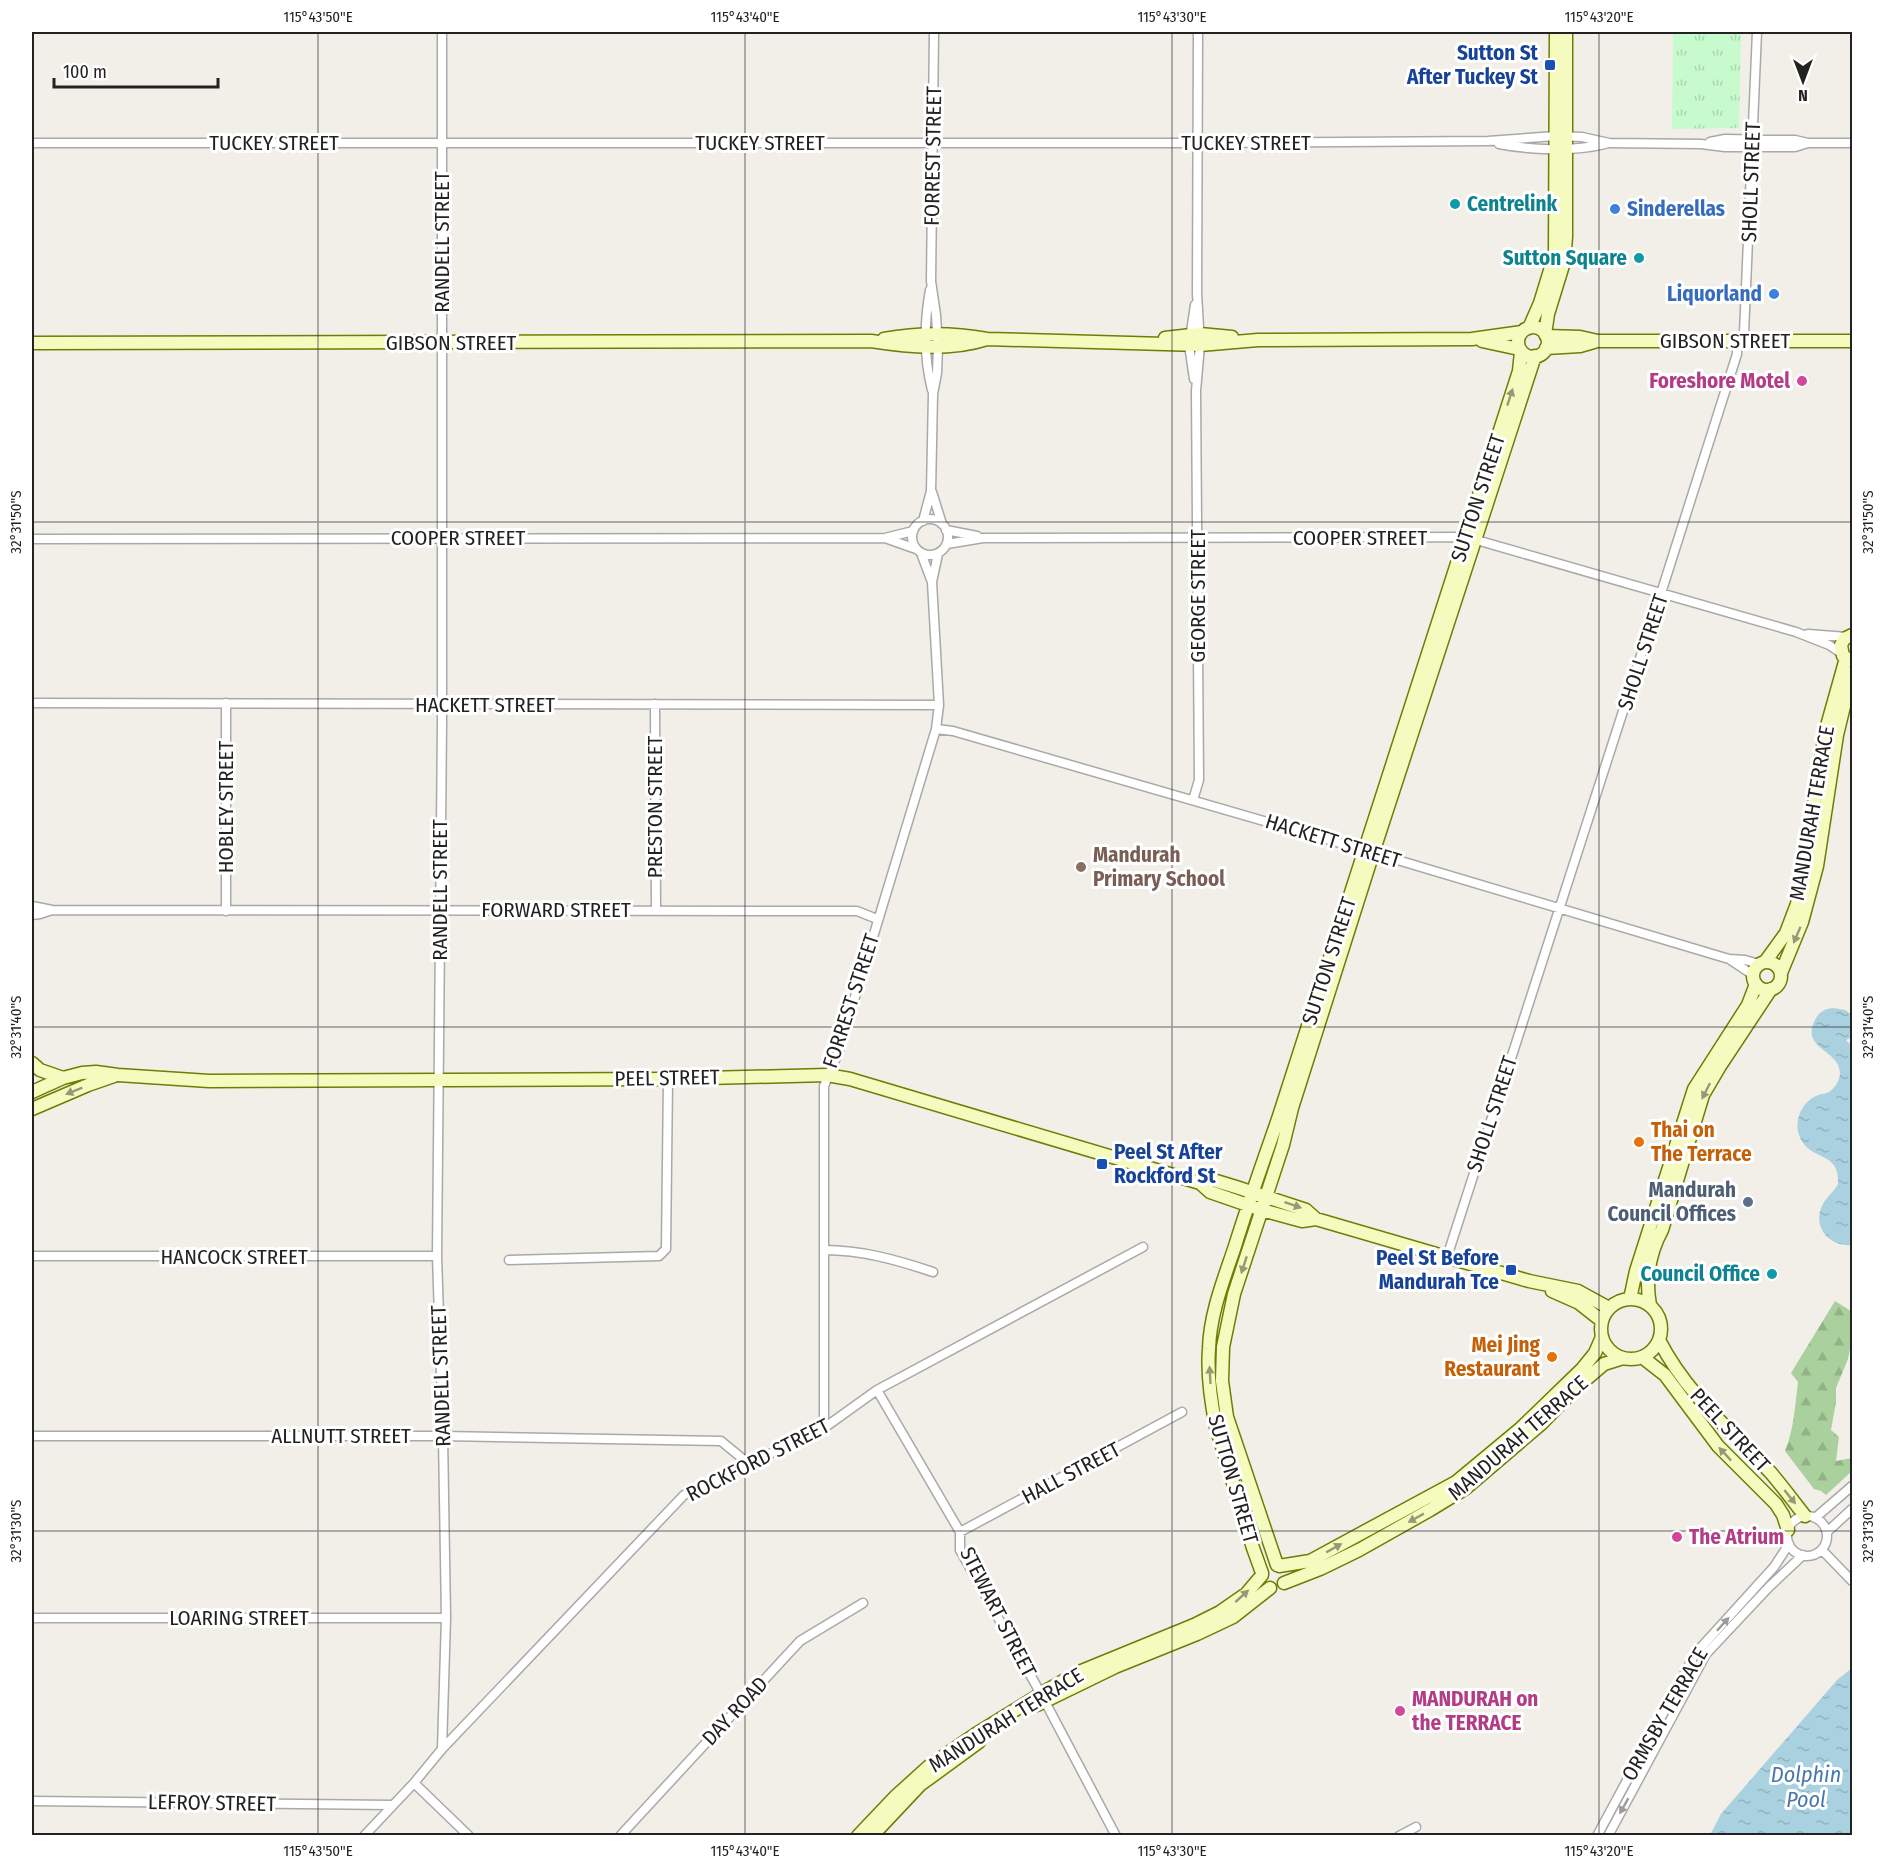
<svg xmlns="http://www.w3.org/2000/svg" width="1884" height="1867" font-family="'Fira Sans Condensed',sans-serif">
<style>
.forest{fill:url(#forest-firs)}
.park{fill:url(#park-tufts)}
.water{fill:url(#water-ripples)}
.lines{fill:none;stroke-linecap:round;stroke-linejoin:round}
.street-casing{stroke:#a9a9a9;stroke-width:11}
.secondary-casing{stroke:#6c7e04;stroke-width:15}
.street{stroke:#fff;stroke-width:8}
.secondary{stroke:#f5fbbe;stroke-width:12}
.oneway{fill:#969978}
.oneway2{fill:#9c9c9c}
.ticks{fill:none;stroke:#222;stroke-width:1.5;stroke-opacity:0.45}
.transit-dot{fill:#1a4fb4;stroke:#fff;stroke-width:2}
.culture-dot{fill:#0f9aa8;stroke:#fff;stroke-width:2}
.shop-dot{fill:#3f7fe0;stroke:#fff;stroke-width:2}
.hotel-dot{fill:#d1479c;stroke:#fff;stroke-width:2}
.education-dot{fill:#8d6e63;stroke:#fff;stroke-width:2}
.food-dot{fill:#e8710a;stroke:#fff;stroke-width:2}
.service-dot{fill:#5c6f8a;stroke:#fff;stroke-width:2}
.labels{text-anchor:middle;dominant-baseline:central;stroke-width:6;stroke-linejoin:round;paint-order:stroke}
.transit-label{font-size:21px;font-weight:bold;fill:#164399;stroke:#fff;text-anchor:end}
.street-label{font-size:21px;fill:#222;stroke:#fff}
.culture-label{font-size:21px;font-weight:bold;fill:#0d838f;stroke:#fff;text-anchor:end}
.shop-label{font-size:21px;font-weight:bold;fill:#366cbe;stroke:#fff;text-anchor:start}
.hotel-label{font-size:21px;font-weight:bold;fill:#b23c85;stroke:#fff;text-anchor:start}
.education-label{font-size:21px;font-weight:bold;fill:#785e54;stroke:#fff;text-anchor:start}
.food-label{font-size:21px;font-weight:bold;fill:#c56008;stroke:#fff;text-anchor:start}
.service-label{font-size:21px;font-weight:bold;fill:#4e5e75;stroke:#fff;text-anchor:end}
.water-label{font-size:22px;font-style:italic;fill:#4877ac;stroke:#fff}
.neatline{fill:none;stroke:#222;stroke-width:2}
.ticks-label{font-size:15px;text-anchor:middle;fill:#222}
</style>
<defs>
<pattern id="forest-firs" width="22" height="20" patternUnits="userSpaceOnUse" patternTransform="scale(1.5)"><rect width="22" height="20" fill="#aad19d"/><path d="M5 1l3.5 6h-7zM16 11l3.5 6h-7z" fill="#92b387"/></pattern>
<pattern id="park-tufts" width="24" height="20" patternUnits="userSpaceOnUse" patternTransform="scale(1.5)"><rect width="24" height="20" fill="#c7facd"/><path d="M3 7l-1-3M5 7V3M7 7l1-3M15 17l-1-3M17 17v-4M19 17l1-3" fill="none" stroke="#abd6b0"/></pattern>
<pattern id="water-ripples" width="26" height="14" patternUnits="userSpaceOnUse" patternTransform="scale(1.5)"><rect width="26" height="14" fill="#a9d1df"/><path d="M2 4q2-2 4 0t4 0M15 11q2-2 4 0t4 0" fill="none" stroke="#91b3bf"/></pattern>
</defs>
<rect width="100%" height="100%" fill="#f2efe8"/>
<!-- forest -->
<path class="forest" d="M1835 1301 1851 1311V1344L1848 1359 1836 1388V1402L1831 1430 1839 1437 1836 1461 1852 1458V1471L1826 1495 1821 1491 1814 1489 1785 1451C1794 1429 1795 1406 1798 1382L1791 1373Z"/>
<!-- park -->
<path class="park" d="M1673 32H1741L1739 128 1672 129Z"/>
<!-- water -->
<path class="water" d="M1833 1008 1845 1010 1852 1015V1037L1846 1040 1852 1046V1245C1829 1247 1811 1226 1823 1204 1827 1196 1834 1192 1838 1184 1840 1149 1809 1163 1799 1135 1794 1120 1802 1102 1816 1096 1820 1094 1825 1094 1829 1092 1835 1088 1840 1080 1840 1073 1839 1049 1800 1049 1815 1020 1819 1012 1824 1009 1833 1008Z
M1852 1668V1835H1710L1721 1814 1837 1680Z"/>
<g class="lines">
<!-- street casing -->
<g class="street-casing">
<path id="street" d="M442 32V722L437 1256 443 1436 446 1618 442 1749
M1710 142 1725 139 1780 140H1795L1808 143H1852
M32 143H1217L1488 141 1556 136 1582 137 1609 143 1701 144 1725 147H1795L1808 143
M1499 144C1531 150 1573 152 1605 144
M930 290C924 323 924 358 932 390
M1194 379 1189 345 1195 305
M932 492 942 524
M912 537a18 18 0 1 1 36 0a18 18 0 1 1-36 0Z
M923 521 931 491 933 394 937 373 938 347 936 315 931 281 934 32
M946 530 977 536
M885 538 916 549
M32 539 885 538 913 531
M947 544 983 538 1466 537 1796 632 1829 645 1841 653
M921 553 932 582
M1808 634 1847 637
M32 703 939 705
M226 703V911
M655 704 656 910
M936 729 953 731 1364 850 1729 959 1745 960 1759 964
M1193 800 1199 780 1196 391 1200 345 1197 293 1198 32
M32 906 52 910 857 911 877 919
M32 915 40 914 52 910
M1729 959 1753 975
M824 1250C862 1250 897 1260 933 1272
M32 1256H437
M1447 1257C1541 956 1643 656 1737 354V348L1744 333 1757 32
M509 1260 659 1256 666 1249 668 1079
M877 1390 960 1532V1550L1041 1694 1116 1836
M824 1428V1086L838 1053 936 729 939 705 932 582 938 554
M32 1436H443L721 1441 749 1464
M1787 1536a20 20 0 1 1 40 0a20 20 0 1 1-40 0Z
M1815 1518 1852 1486
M960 1532 1182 1412
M1827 1532 1852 1509
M1822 1550 1852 1581
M32 1618H446
M414 1783 469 1836
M32 1801 393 1805
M364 1836 414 1783 442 1749 684 1495 824 1428 877 1390 1143 1247
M620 1836 800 1641 863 1603
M1399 1836 1416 1827
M1597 1836 1695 1654 1774 1567 1789 1544
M1608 1836 1706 1654 1769 1587 1803 1555"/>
</g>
<!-- secondary casing -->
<g class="secondary-casing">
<path id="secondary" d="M1518 342a15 15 0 1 1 30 0a15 15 0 1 1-30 0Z
M1529 328 1540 303 1555 254 1556 32
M1545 334 1548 314 1564 262 1566 237V32
M1546 336 1580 337 1598 341H1852
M1165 338 1200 334 1232 337
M884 339C917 333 954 333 987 339L1200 345 1258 340 1472 339 1522 332
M1482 341 1519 349
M32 343 871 341C910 347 949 351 987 339
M1546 348 1580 346 1594 342
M1851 660 1843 656 1841 645 1844 639 1852 635
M1753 976a14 14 0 1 1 28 0a14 14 0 1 1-28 0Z
M1765 962 1786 933 1797 904 1805 864 1825 733 1846 658
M1781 973 1802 922 1817 866 1837 735 1852 673
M32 1063 40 1070 63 1078
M32 1092 63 1078 82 1073 96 1072 118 1075 209 1081 668 1079 827 1075 850 1079 1200 1183 1213 1180 1236 1187 1306 1210 1316 1219
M32 1109 88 1085 114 1076
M1200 1183 1210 1192 1262 1210 1302 1221 1316 1219 1529 1281 1578 1291 1609 1308
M1552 1291 1579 1303 1602 1321
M1601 1329a30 30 0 1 1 60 0a30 30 0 1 1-60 0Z
M1630 1299 1636 1271 1694 1089 1748 1005 1756 984
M1650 1305C1645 1278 1649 1254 1662 1230L1703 1095 1720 1066 1771 989
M1659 1340C1686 1393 1731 1431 1771 1473 1783 1487 1794 1502 1805 1516
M1642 1357 1665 1375 1718 1446 1776 1504 1783 1515 1788 1530
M1277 1565 1227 1417 1222 1381 1223 1347 1234 1294 1283 1145 1292 1108 1373 853 1535 356
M1279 1566 1310 1561 1456 1482 1521 1428 1582 1369 1595 1353 1602 1337
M1262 1573 1253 1548 1216 1427C1211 1402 1207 1374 1209 1349 1210 1313 1224 1279 1235 1246 1248 1204 1263 1162 1278 1119L1519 371 1521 352
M1284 1583 1320 1569 1359 1550 1430 1510 1466 1488 1541 1424 1576 1388 1604 1364 1623 1358
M1037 1705 1115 1667 1197 1634 1233 1617 1270 1588
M858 1836 896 1796 928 1767 976 1734 1049 1689 1079 1672 1194 1625 1220 1612 1246 1594 1262 1575
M872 1836 920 1785 979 1742"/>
</g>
<!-- street -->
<use href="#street" class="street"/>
<!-- secondary -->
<use href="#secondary" class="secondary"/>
</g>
<!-- one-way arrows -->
<defs><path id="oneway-solid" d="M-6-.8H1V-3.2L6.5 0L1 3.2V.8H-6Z" transform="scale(1.5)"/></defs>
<g class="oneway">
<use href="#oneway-solid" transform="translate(1510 397) rotate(-72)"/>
<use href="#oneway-solid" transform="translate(1797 935) rotate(113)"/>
<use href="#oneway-solid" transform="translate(74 1091) rotate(158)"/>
<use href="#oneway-solid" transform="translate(1706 1091) rotate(117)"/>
<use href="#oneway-solid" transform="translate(1293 1205) rotate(19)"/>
<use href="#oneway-solid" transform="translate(1244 1265) rotate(108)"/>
<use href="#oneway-solid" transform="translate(1210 1375) rotate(-93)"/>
<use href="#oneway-solid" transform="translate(1725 1454) rotate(-133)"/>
<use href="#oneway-solid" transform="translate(1790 1497) rotate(51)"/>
<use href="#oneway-solid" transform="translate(1416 1518) rotate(151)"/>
<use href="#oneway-solid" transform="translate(1334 1548) rotate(-29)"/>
<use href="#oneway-solid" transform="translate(1242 1596) rotate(-42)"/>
</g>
<g class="oneway2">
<use href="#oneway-solid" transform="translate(1723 1624) rotate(-48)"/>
<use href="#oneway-solid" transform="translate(1624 1806) rotate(119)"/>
</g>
<!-- ticks -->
<path class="ticks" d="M318 32V1836M745 32V1836M1172 32V1836M1599 32V1836M32 522H1852M32 1027H1852M32 1531H1852"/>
<!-- markers -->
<g class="transit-dot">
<rect x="1544" y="59" width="12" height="12" rx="3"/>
<rect x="1096" y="1158" width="12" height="12" rx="3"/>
<rect x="1505" y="1264" width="12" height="12" rx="3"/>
</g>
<g class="culture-dot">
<circle cx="1455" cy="204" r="6"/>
<circle cx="1639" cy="258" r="6"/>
<circle cx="1772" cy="1274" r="6"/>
</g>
<g class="shop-dot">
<circle cx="1615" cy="209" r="6"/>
<circle cx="1774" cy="294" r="6"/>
</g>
<g class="hotel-dot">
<circle cx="1802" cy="381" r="6"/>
<circle cx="1677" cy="1537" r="6"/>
<circle cx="1400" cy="1711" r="6"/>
</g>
<circle class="education-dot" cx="1081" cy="867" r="6"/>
<g class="food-dot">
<circle cx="1639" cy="1142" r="6"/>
<circle cx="1552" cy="1357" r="6"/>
</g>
<circle class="service-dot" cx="1748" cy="1202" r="6"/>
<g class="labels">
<!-- transit labels -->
<g class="transit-label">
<text x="1538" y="53">Sutton St<tspan x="1538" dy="24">After Tuckey St</tspan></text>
<text x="1114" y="1152" text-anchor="start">Peel St After<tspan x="1114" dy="24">Rockford St</tspan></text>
<text x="1499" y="1258">Peel St Before<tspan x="1499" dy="24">Mandurah Tce</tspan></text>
</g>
<!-- street labels -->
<g class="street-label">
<text x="274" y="143">TUCKEY STREET</text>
<text x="760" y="143">TUCKEY STREET</text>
<text x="1246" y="143">TUCKEY STREET</text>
<text transform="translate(933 156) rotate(-89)">FORREST STREET</text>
<text transform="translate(1751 182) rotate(-88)">SHOLL STREET</text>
<text transform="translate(442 242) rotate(-90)">RANDELL STREET</text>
<text x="1725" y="341">GIBSON STREET</text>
<text x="451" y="343">GIBSON STREET</text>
<text transform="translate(1478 498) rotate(-72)">SUTTON STREET</text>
<text x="458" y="538">COOPER STREET</text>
<text x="1360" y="538">COOPER STREET</text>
<text transform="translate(1198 596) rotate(-90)">GEORGE STREET</text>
<text transform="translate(1643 652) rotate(-72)">SHOLL STREET</text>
<text x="485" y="705">HACKETT STREET</text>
<text transform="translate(226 807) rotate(-90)">HOBLEY STREET</text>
<text transform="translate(655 807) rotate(-90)">PRESTON STREET</text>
<text transform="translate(1812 813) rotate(-80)">MANDURAH TERRACE</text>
<text transform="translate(1333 841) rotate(17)">HACKETT STREET</text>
<text transform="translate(440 890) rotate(-90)">RANDELL STREET</text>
<text x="556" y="910">FORWARD STREET</text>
<text transform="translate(1329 961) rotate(-72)">SUTTON STREET</text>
<text transform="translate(851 1001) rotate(-72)">FORREST STREET</text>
<text transform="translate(667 1078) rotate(-1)">PEEL STREET</text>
<text transform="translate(1492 1114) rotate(-72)">SHOLL STREET</text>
<text x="234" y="1257">HANCOCK STREET</text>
<text transform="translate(441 1376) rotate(-92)">RANDELL STREET</text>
<text transform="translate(1730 1430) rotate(47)">PEEL STREET</text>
<text x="341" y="1436">ALLNUTT STREET</text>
<text transform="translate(1518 1438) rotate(-41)">MANDURAH TERRACE</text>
<text transform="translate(758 1460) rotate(-27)">ROCKFORD STREET</text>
<text transform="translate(1071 1473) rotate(-28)">HALL STREET</text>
<text transform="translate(1233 1479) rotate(74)">SUTTON STREET</text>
<text transform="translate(998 1612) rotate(63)">STEWART STREET</text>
<text x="239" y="1618">LOARING STREET</text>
<text transform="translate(735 1711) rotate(-47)">DAY ROAD</text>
<text transform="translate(1665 1714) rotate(-60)">ORMSBY TERRACE</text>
<text transform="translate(1006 1720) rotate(-32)">MANDURAH TERRACE</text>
<text transform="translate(212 1803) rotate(1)">LEFROY STREET</text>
</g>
<!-- culture labels -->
<g class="culture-label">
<text x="1467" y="204" text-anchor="start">Centrelink</text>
<text x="1627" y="258">Sutton Square</text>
<text x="1760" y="1274">Council Office</text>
</g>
<!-- shop labels -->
<g class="shop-label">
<text x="1627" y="209">Sinderellas</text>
<text x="1762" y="294" text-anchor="end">Liquorland</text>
</g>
<!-- hotel labels -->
<g class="hotel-label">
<text x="1790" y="381" text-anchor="end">Foreshore Motel</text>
<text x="1689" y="1537">The Atrium</text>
<text x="1412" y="1699">MANDURAH on<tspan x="1412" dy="24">the TERRACE</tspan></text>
</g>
<!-- education labels -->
<g class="education-label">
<text x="1093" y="855">Mandurah<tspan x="1093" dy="24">Primary School</tspan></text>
</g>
<!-- food labels -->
<g class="food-label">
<text x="1651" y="1130">Thai on<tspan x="1651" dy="24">The Terrace</tspan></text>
<text x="1540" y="1345" text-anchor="end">Mei Jing<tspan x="1540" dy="24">Restaurant</tspan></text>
</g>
<!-- service labels -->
<g class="service-label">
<text x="1736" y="1190">Mandurah<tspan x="1736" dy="24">Council Offices</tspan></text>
</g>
<!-- water labels -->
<g class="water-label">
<text x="1806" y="1774">Dolphin<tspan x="1806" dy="25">Pool</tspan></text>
</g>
</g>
<!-- border -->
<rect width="1884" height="1867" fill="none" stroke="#ffffff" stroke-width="66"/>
<!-- north arrow -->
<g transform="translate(1803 81) rotate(180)" stroke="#ffffff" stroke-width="4.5" paint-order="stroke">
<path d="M0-4.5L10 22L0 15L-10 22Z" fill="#222222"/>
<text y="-9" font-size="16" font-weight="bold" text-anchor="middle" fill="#222222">N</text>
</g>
<!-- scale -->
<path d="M54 78v9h164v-9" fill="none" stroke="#222222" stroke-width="3"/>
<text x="63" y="78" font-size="18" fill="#222222" stroke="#ffffff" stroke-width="4.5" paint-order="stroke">100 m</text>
<rect x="33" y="33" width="1818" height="1801" class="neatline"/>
<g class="ticks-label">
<text x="318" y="22">115°43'50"E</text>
<text x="745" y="22">115°43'40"E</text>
<text x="1172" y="22">115°43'30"E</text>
<text x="1599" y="22">115°43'20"E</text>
<text transform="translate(1868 522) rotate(-90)" y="5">32°31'50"S</text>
<text transform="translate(16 522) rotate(-90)" y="5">32°31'50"S</text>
<text transform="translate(1868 1027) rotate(-90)" y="5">32°31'40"S</text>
<text transform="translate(16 1027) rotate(-90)" y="5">32°31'40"S</text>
<text transform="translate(1868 1531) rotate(-90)" y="5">32°31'30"S</text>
<text transform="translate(16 1531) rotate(-90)" y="5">32°31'30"S</text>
<text x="318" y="1856">115°43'50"E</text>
<text x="745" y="1856">115°43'40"E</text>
<text x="1172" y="1856">115°43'30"E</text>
<text x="1599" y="1856">115°43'20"E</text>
</g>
</svg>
